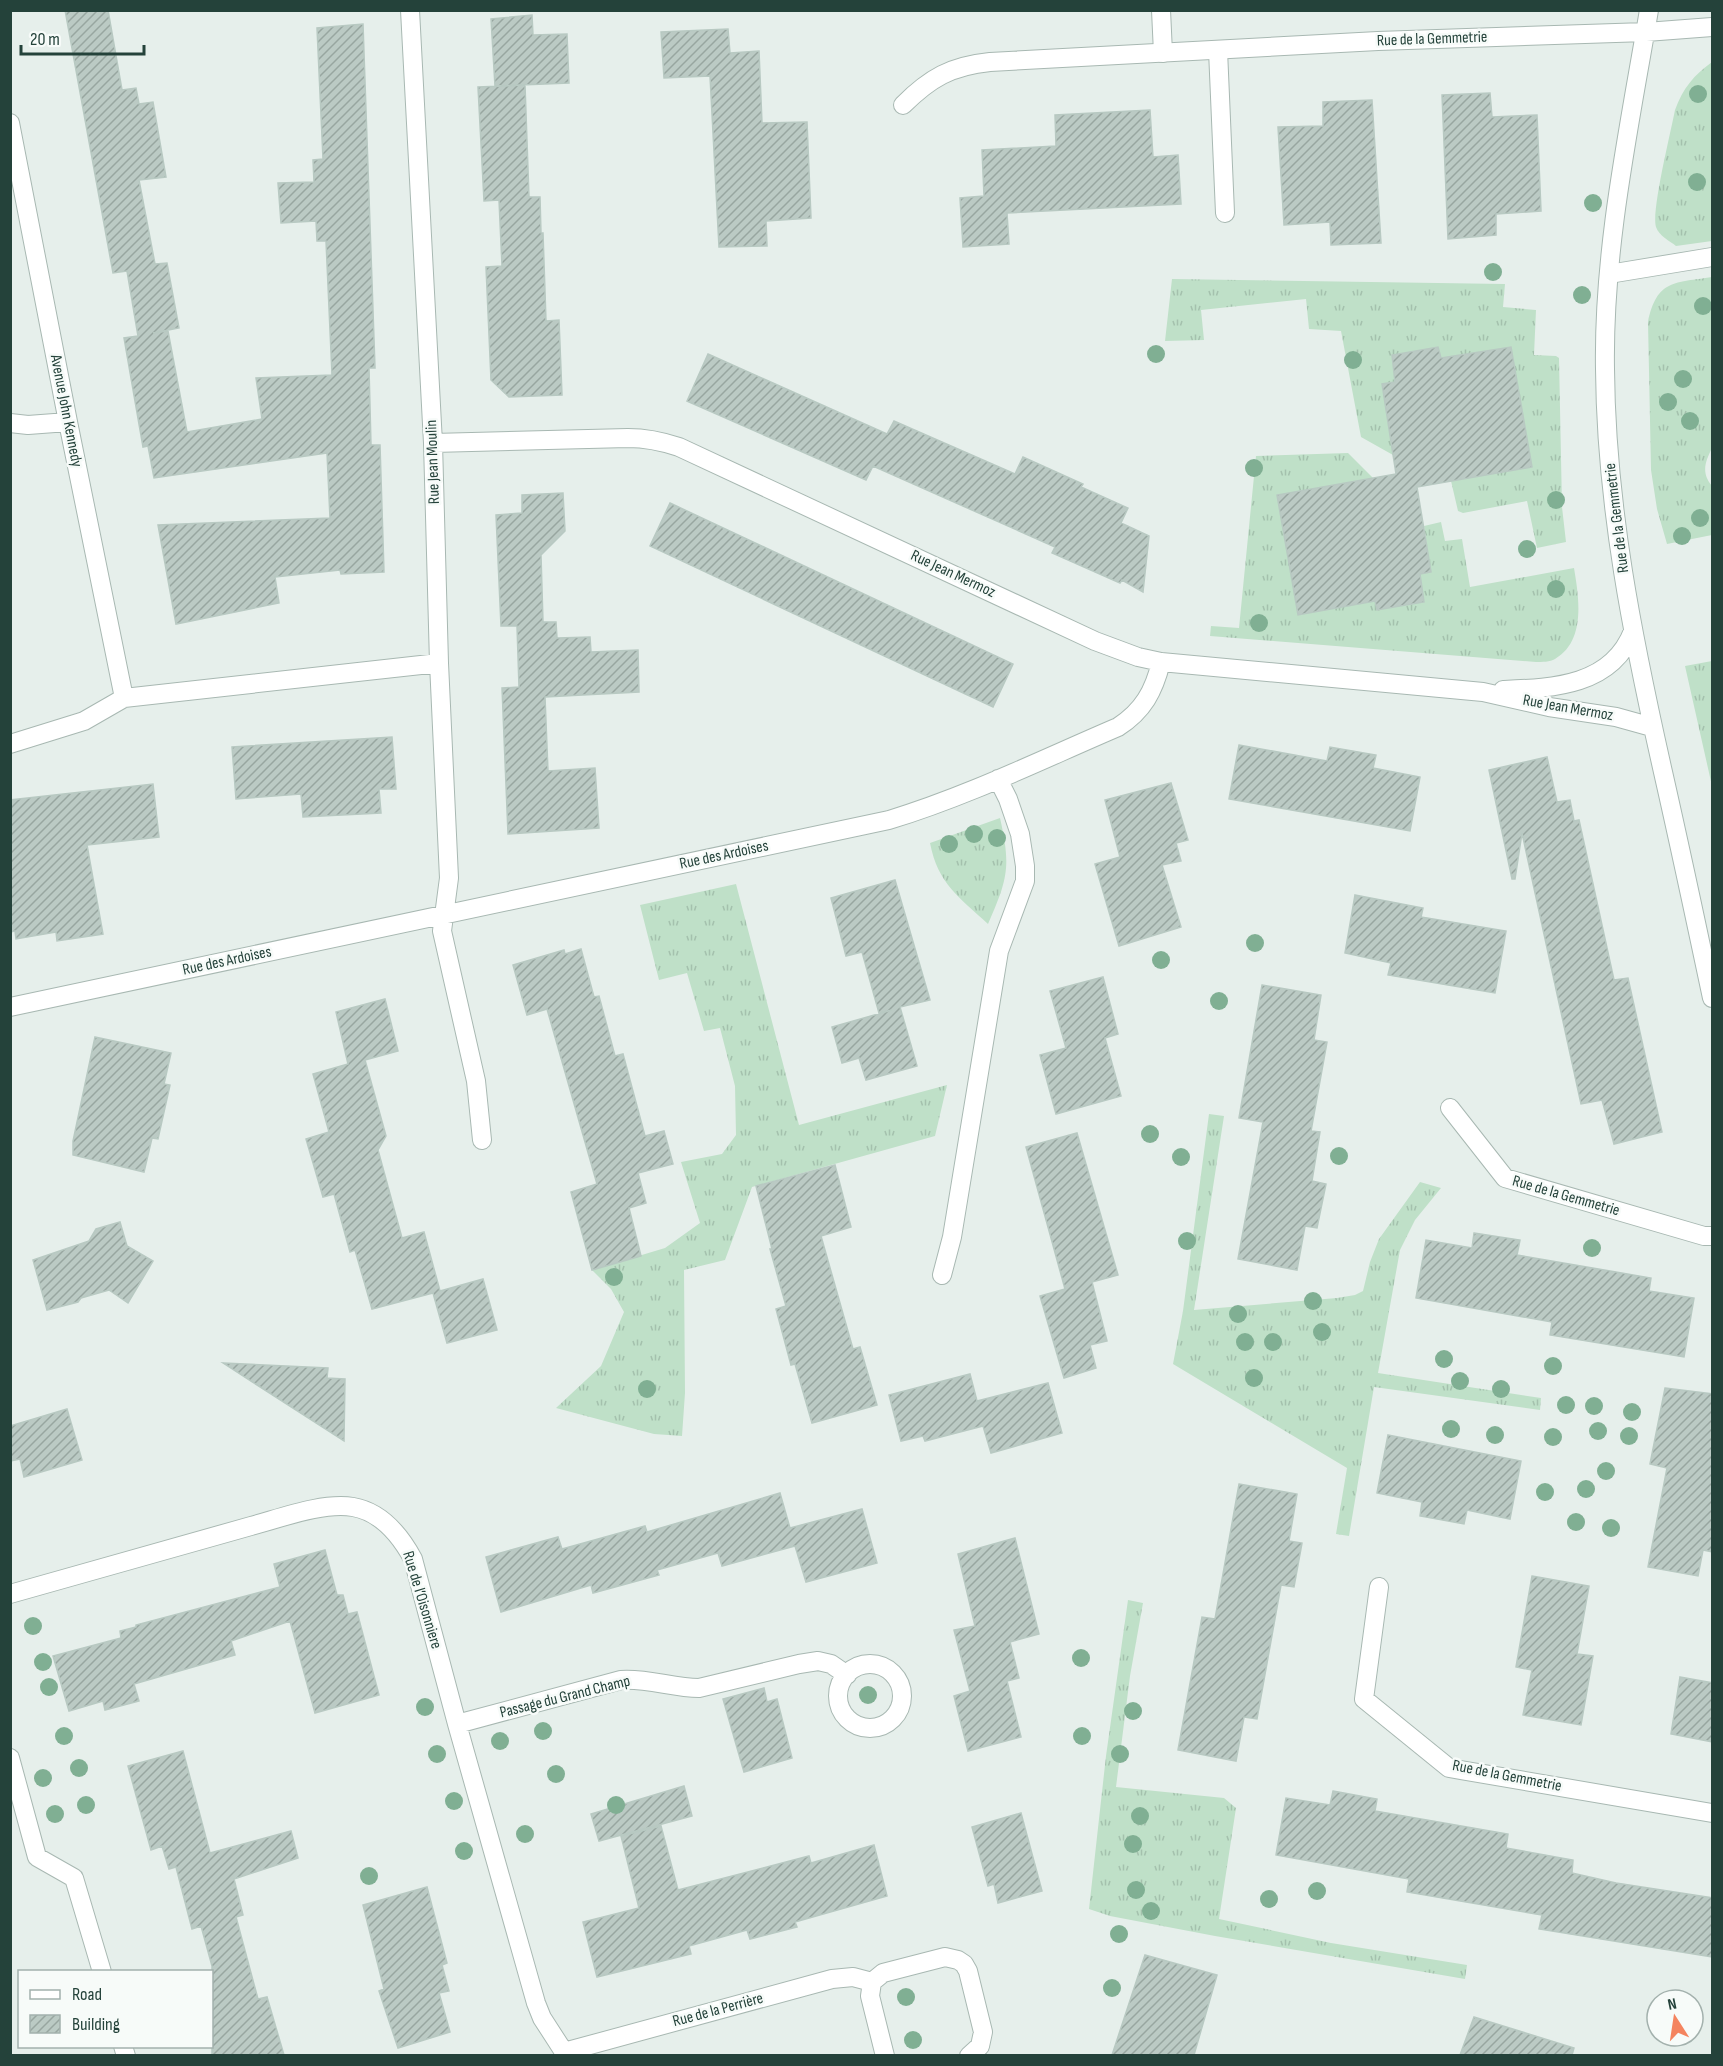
<svg xmlns="http://www.w3.org/2000/svg" width="1723" height="2066" font-family="'Sofia Sans Condensed',sans-serif">
<style>
.grass{fill:url(#grass-tufts)}
.building{fill:url(#building-hatch);stroke:#b8c9c2;stroke-width:1.5}
.lines{fill:none;stroke-linecap:round;stroke-linejoin:round}
.lane-casing{stroke:#a8b8b2;stroke-width:20}
.street-casing{stroke:#a8b8b2;stroke-width:20}
.lane{stroke:#fff;stroke-width:18}
.street{stroke:#fff;stroke-width:18}
.tree{fill:#80af93}
.labels{text-anchor:middle;dominant-baseline:central;stroke-width:5;stroke-linejoin:round;paint-order:stroke}
.street-label{font-size:16px;fill:#24423a;stroke:#f7fbf9}
</style>
<defs>
<pattern id="grass-tufts" width="24" height="20" patternUnits="userSpaceOnUse" patternTransform="scale(1.5)"><rect width="24" height="20" fill="#bfe0c8"/><path d="M3 7l-1-3M5 7V3M7 7l1-3M15 17l-1-3M17 17v-4M19 17l1-3" fill="none" stroke="#a4c1ad"/></pattern>
<pattern id="building-hatch" width="6" height="6" patternUnits="userSpaceOnUse" patternTransform="scale(1.5)"><rect width="6" height="6" fill="#bbcac4"/><path d="M-1 1l2-2M0 6l6-6M5 7l2-2" fill="none" stroke="#98a6a0"/></pattern>
</defs>
<rect width="100%" height="100%" fill="#e6efeb"/>
<!-- grass -->
<path class="grass" d="M1712 62V241L1676 246C1670 241 1659 236 1656 227 1651 212 1671 131 1675 110 1683 88 1694 75 1712 62Z
M1712 277V448C1705 462 1701 473 1712 486V535L1667 544 1657 509 1651 470 1648 322C1657 279 1675 283 1712 277Z
M1172 279 1505 284 1503 307 1536 310 1534 355 1556 356 1559 358 1562 507 1566 542 1537 548 1527 501 1463 513 1458 511 1451 481 1532 467 1511 347 1441 358 1438 347 1392 355 1395 382 1393 455 1361 437 1341 331 1309 329 1306 299 1201 310 1204 340 1165 341Z
M1348 453 1373 478 1375 601 1377 610 1424 602 1420 574 1431 572 1424 526 1441 522 1445 541 1462 539 1470 587 1574 568C1579 598 1586 641 1555 659 1550 662 1542 662 1536 662L1210 636 1211 626 1239 628 1256 456Z
M1712 661V786L1685 666Z
M1000 818C1011 866 1008 879 988 924 959 897 938 884 930 843Z
M736 884 799 1125 947 1085 935 1136 752 1187 725 1260 684 1270 685 1393 682 1436 654 1434 556 1408 601 1366 624 1312 611 1289 592 1270 665 1248 700 1223 681 1162 722 1154 736 1135 735 1086 720 1028 704 1031 687 973 659 980 640 905Z
M1209 1114 1224 1116 1194 1310 1337 1298 1355 1295 1363 1291 1370 1262 1379 1239 1420 1182 1441 1188 1415 1220 1400 1250 1378 1373 1541 1398 1540 1410 1374 1387 1349 1536 1336 1534 1347 1468 1173 1364 1183 1311Z
M1128 1600 1143 1603 1130 1676 1116 1787 1224 1798 1236 1808 1219 1919 1331 1943 1467 1965 1465 1979 1215 1936 1110 1916 1089 1909 1106 1756Z"/>
<!-- building -->
<path class="building" d="M65 10H108L122 90 136 88 139 104 153 102 166 177 139 180 155 264 167 263 179 328 153 333 168 331 187 432 262 419 256 378 332 375 326 241H317L316 221 281 223 278 183 314 182 313 160 323 159 317 28 363 24 375 368H369L371 445H380L384 572 341 574 340 570 275 577 279 603 176 624 158 525 330 518 327 453 154 478 148 446 143 447 124 338 138 336 127 271 113 273Z
M532 15 533 35 567 34 569 83 495 86 491 19Z
M728 29 730 53 759 51 762 123 807 122 811 218 766 221 767 246 719 247 710 76 664 78 661 32Z
M525 85 529 197H540L541 233H543L546 321 559 320 562 395 509 397 491 380 486 267 502 266 499 200 484 201 478 87Z
M1490 93 1492 117 1537 115 1541 211 1496 214V235L1448 239 1442 95Z
M1372 100 1381 243 1331 245 1330 222 1284 225 1278 127 1323 126V102Z
M1150 110 1153 157 1178 155 1181 204 1007 213 1009 244 963 247 960 198 984 196 982 150 1056 146 1055 115Z
M1438 347 1441 358 1511 347 1532 467 1417 487 1431 572 1420 574 1424 602 1377 610 1375 601 1298 615 1277 495 1396 474 1382 384 1395 382 1392 355Z
M708 354 887 434 894 421 1015 474 1023 457 1083 484 1081 487 1128 508 1121 523 1149 536 1143 592 1122 580 1120 583 1052 553 1055 547 873 466 866 480 687 401Z
M563 493 565 531 541 555 543 622H556L557 638 590 637 591 652 638 650 639 692 545 697 548 771 595 768 599 828 508 834 502 688 519 687 517 626H501L496 515 522 513V495Z
M670 503 1013 664 993 707 650 546Z
M392 737 396 789H379L381 813 303 817 301 794 236 799 232 747Z
M1239 745 1327 761 1330 747 1376 755 1373 768 1420 777 1410 831 1229 799Z
M1547 757 1557 802 1570 800 1574 821 1579 820 1614 980 1628 978 1662 1132 1614 1144 1602 1100 1581 1104 1522 833 1515 879H1512L1489 770Z
M1171 783 1188 840 1176 843 1181 861 1162 865 1181 927 1119 946 1095 864 1120 857 1105 800Z
M153 784 159 837 87 845 103 934 57 941 56 932 16 939 15 931 10 932V800Z
M895 880 930 1000 900 1007 917 1066 866 1080 859 1058 842 1063 832 1027 892 1010 879 1013 862 952 846 956 831 898Z
M1355 895 1423 908 1421 917 1506 931 1495 993 1388 975 1391 963 1345 953Z
M581 949 594 997 599 996 615 1056 623 1054 645 1136 664 1131 673 1164 638 1173 646 1203 629 1208 641 1256 592 1270 571 1192 597 1184 547 1009 527 1015 513 965 564 950 565 954Z
M1103 977 1118 1034 1105 1038 1121 1096 1056 1114 1040 1055 1066 1048 1050 991Z
M1262 985 1321 995 1314 1040 1327 1042 1311 1131 1320 1132 1312 1181 1326 1184 1317 1228 1305 1226 1297 1270 1238 1259 1263 1122 1239 1118Z
M385 999 398 1051 365 1060 386 1136 378 1150 402 1238 424 1232 440 1291 483 1279 497 1330 447 1343 433 1293 372 1309 355 1250 350 1252 334 1194 323 1197 306 1139 329 1132 313 1074 348 1064 336 1012Z
M95 1037 171 1053 164 1084 170 1085 158 1139 152 1138 144 1172 73 1155V1141Z
M1077 1133 1118 1275 1092 1282 1107 1341 1090 1345 1096 1368 1064 1378 1040 1296 1065 1289 1026 1147Z
M835 1165 851 1227 821 1236 853 1349 860 1347 877 1405 812 1423 795 1364 791 1365 776 1309 786 1306 770 1249H772L756 1186Z
M120 1222 127 1246 153 1261 128 1303 109 1290 81 1298 78 1302 47 1310 33 1260 89 1241 96 1229Z
M1474 1233 1520 1240 1517 1255 1651 1278 1649 1291 1694 1298 1684 1357 1550 1335 1552 1322 1416 1298 1426 1240 1472 1248Z
M223 1363 328 1368 327 1378 345 1379 344 1441Z
M970 1374 977 1401 1048 1383 1062 1433 991 1453 983 1426 925 1441 923 1436 901 1441 889 1395Z
M1665 1388 1713 1394V1552L1703 1550 1698 1576 1648 1567 1667 1468 1650 1464Z
M67 1409 82 1460 24 1477 20 1459 10 1461V1426Z
M1388 1435 1521 1461 1510 1519 1467 1510 1464 1524 1420 1516 1422 1502 1377 1493Z
M1239 1484 1297 1494 1289 1541 1302 1543 1294 1587 1281 1585 1257 1719 1244 1717 1236 1761 1178 1750 1202 1617 1215 1619Z
M780 1493 790 1528 862 1509 877 1563 806 1582 795 1546 722 1566 718 1553 657 1570 659 1575 593 1593 591 1585 501 1612 486 1557 558 1537 562 1549 645 1526 647 1532Z
M1015 1538 1039 1634 1010 1642 1019 1678 1007 1681 1021 1737 968 1751 954 1696 970 1691 954 1630 975 1626 958 1554Z
M325 1550 337 1595H343L348 1614 357 1612 379 1695 315 1713 290 1621 231 1641 235 1655 134 1684 139 1701 105 1710 103 1701 69 1711 53 1656 121 1638 120 1631 136 1627V1625L280 1587 274 1564Z
M1532 1576 1589 1586 1577 1654 1593 1656 1581 1725 1523 1715 1532 1670 1516 1667Z
M1680 1677 1713 1683V1742L1671 1734Z
M764 1688 767 1702 777 1699 792 1758 744 1772 723 1699Z
M183 1751 210 1853 291 1831 298 1858 234 1879 243 1915 236 1917 258 1999 267 1997 284 2055H212V1966L201 1926 192 1929 176 1867 169 1869 162 1846 151 1850 128 1766Z
M684 1786 692 1816 599 1841 591 1814Z
M1333 1791 1377 1799 1375 1811 1508 1834 1506 1848 1573 1860 1572 1873 1616 1883 1713 1898V1957L1539 1929 1542 1915 1407 1892 1409 1879 1276 1855 1286 1798 1330 1805Z
M1021 1813 1042 1891 998 1903 994 1884 988 1886 972 1827Z
M661 1826 678 1890 809 1856 811 1863 874 1845 887 1896 795 1922 797 1927 750 1939 747 1930 689 1946 691 1954 597 1977 583 1922 639 1908 621 1836Z
M427 1887 447 1963 442 1965 449 1991 439 1993 450 2032 398 2048 379 1991 384 1989 363 1905Z
M1145 1955 1217 1975 1194 2055H1112Z
M1474 2017 1574 2048 1572 2055H1460Z"/>
<g class="lines">
<!-- lane casing -->
<g class="lane-casing">
<path id="lane" d="M1161 10 1163 53
M1218 50 1225 213
M1609 274 1712 257"/>
</g>
<!-- street casing -->
<g class="street-casing">
<path id="street" d="M410 10 433 443 439 663 449 878 442 931 476 1081 482 1140
M1649 10C1629 129 1603 249 1605 369 1606 506 1633 639 1663 772 1680 847 1696 922 1712 998
M903 105C930 78 951 66 990 62L1378 41 1646 32 1712 27
M10 123 68 422 124 698 439 663
M10 423 28 425 68 422
M433 443 628 438C646 438 661 441 679 447L1095 641 1138 657 1161 662 1483 692 1549 707 1616 717 1652 727
M1503 690C1553 688 1612 686 1633 631
M10 744 84 721 124 698
M10 1007 889 820C968 796 1043 759 1118 727 1143 711 1154 691 1161 662
M1450 1108 1505 1178 1704 1236H1712
M942 1275 952 1237 999 951 1025 881V866L1020 834 1008 799 998 779
M1379 1587 1364 1699 1449 1768 1712 1813
M10 1594C91 1571 171 1548 251 1526 281 1518 323 1502 353 1507 382 1512 400 1535 413 1559L457 1724 536 2003 542 2018 564 2052 563 2056
M838 1696a32 32 0 1 1 64 0a32 32 0 1 1-64 0Z
M457 1724 621 1680C648 1678 673 1688 699 1688L799 1664 818 1661 831 1664 847 1675
M10 1758 37 1857 74 1878 102 1972
M123 2046 126 2056
M564 2052 832 1979 853 1977 872 1982
M885 2056 870 1996 872 1982 883 1973 945 1957 958 1960 964 1964 968 1971 983 2032 980 2046 969 2056"/>
</g>
<!-- lane -->
<use href="#lane" class="lane"/>
<!-- street -->
<use href="#street" class="street"/>
</g>
<!-- trees -->
<g class="tree">
<circle cx="1698" cy="94" r="9"/>
<circle cx="1697" cy="182" r="9"/>
<circle cx="1593" cy="203" r="9"/>
<circle cx="1493" cy="272" r="9"/>
<circle cx="1582" cy="295" r="9"/>
<circle cx="1703" cy="306" r="9"/>
<circle cx="1156" cy="354" r="9"/>
<circle cx="1353" cy="360" r="9"/>
<circle cx="1683" cy="379" r="9"/>
<circle cx="1668" cy="402" r="9"/>
<circle cx="1690" cy="421" r="9"/>
<circle cx="1254" cy="468" r="9"/>
<circle cx="1556" cy="500" r="9"/>
<circle cx="1700" cy="518" r="9"/>
<circle cx="1682" cy="536" r="9"/>
<circle cx="1527" cy="549" r="9"/>
<circle cx="1556" cy="589" r="9"/>
<circle cx="1259" cy="623" r="9"/>
<circle cx="974" cy="834" r="9"/>
<circle cx="997" cy="838" r="9"/>
<circle cx="949" cy="844" r="9"/>
<circle cx="1255" cy="943" r="9"/>
<circle cx="1161" cy="960" r="9"/>
<circle cx="1219" cy="1001" r="9"/>
<circle cx="1150" cy="1134" r="9"/>
<circle cx="1339" cy="1156" r="9"/>
<circle cx="1181" cy="1157" r="9"/>
<circle cx="1187" cy="1241" r="9"/>
<circle cx="1592" cy="1248" r="9"/>
<circle cx="614" cy="1277" r="9"/>
<circle cx="1313" cy="1301" r="9"/>
<circle cx="1238" cy="1314" r="9"/>
<circle cx="1322" cy="1332" r="9"/>
<circle cx="1245" cy="1342" r="9"/>
<circle cx="1273" cy="1342" r="9"/>
<circle cx="1444" cy="1359" r="9"/>
<circle cx="1553" cy="1366" r="9"/>
<circle cx="1254" cy="1378" r="9"/>
<circle cx="1460" cy="1381" r="9"/>
<circle cx="647" cy="1389" r="9"/>
<circle cx="1501" cy="1389" r="9"/>
<circle cx="1566" cy="1405" r="9"/>
<circle cx="1594" cy="1406" r="9"/>
<circle cx="1632" cy="1412" r="9"/>
<circle cx="1451" cy="1429" r="9"/>
<circle cx="1598" cy="1431" r="9"/>
<circle cx="1495" cy="1435" r="9"/>
<circle cx="1629" cy="1436" r="9"/>
<circle cx="1553" cy="1437" r="9"/>
<circle cx="1606" cy="1471" r="9"/>
<circle cx="1586" cy="1489" r="9"/>
<circle cx="1545" cy="1492" r="9"/>
<circle cx="1576" cy="1522" r="9"/>
<circle cx="1611" cy="1528" r="9"/>
<circle cx="33" cy="1626" r="9"/>
<circle cx="1081" cy="1658" r="9"/>
<circle cx="43" cy="1662" r="9"/>
<circle cx="49" cy="1687" r="9"/>
<circle cx="868" cy="1695" r="9"/>
<circle cx="425" cy="1707" r="9"/>
<circle cx="1133" cy="1711" r="9"/>
<circle cx="543" cy="1731" r="9"/>
<circle cx="64" cy="1736" r="9"/>
<circle cx="1082" cy="1736" r="9"/>
<circle cx="500" cy="1741" r="9"/>
<circle cx="437" cy="1754" r="9"/>
<circle cx="1120" cy="1754" r="9"/>
<circle cx="79" cy="1768" r="9"/>
<circle cx="556" cy="1774" r="9"/>
<circle cx="43" cy="1778" r="9"/>
<circle cx="454" cy="1801" r="9"/>
<circle cx="86" cy="1805" r="9"/>
<circle cx="616" cy="1805" r="9"/>
<circle cx="55" cy="1814" r="9"/>
<circle cx="1140" cy="1816" r="9"/>
<circle cx="525" cy="1834" r="9"/>
<circle cx="1133" cy="1844" r="9"/>
<circle cx="464" cy="1851" r="9"/>
<circle cx="369" cy="1876" r="9"/>
<circle cx="1136" cy="1890" r="9"/>
<circle cx="1317" cy="1891" r="9"/>
<circle cx="1269" cy="1899" r="9"/>
<circle cx="1151" cy="1911" r="9"/>
<circle cx="1119" cy="1934" r="9"/>
<circle cx="1112" cy="1988" r="9"/>
<circle cx="906" cy="1997" r="9"/>
<circle cx="913" cy="2040" r="9"/>
</g>
<g class="labels">
<!-- street labels -->
<g class="street-label">
<text transform="translate(1432 39) rotate(-2)">Rue de la Gemmetrie</text>
<text transform="translate(66 411) rotate(79)">Avenue John Kennedy</text>
<text transform="translate(433 462) rotate(-92)">Rue Jean Moulin</text>
<text transform="translate(1617 518) rotate(-97)">Rue de la Gemmetrie</text>
<text transform="translate(953 574) rotate(25)">Rue Jean Mermoz</text>
<text transform="translate(1568 708) rotate(10)">Rue Jean Mermoz</text>
<text transform="translate(724 855) rotate(-12)">Rue des Ardoises</text>
<text transform="translate(227 961) rotate(-12)">Rue des Ardoises</text>
<text transform="translate(1566 1196) rotate(16)">Rue de la Gemmetrie</text>
<text transform="translate(422 1600) rotate(73)">Rue de l’Oisonniere</text>
<text transform="translate(565 1697) rotate(-14)">Passage du Grand Champ</text>
<text transform="translate(1507 1776) rotate(11)">Rue de la Gemmetrie</text>
<text transform="translate(718 2010) rotate(-15)">Rue de la Perrière</text>
</g>
</g>
<!-- border -->
<rect width="1723" height="2066" fill="none" stroke="#24423a" stroke-width="24"/>
<!-- legend -->
<rect x="18" y="1970" width="195" height="78" fill="#f7fbf9" stroke="#a3b1ad" stroke-width="1.5"/>
<rect x="30" y="1990" width="30" height="9" fill="#ffffff" stroke="#a3b1ad" stroke-width="1.5"/>
<text x="72" y="2000" font-size="18" fill="#24423a">Road</text>
<rect x="30" y="2015" width="30" height="18" fill="url(#building-hatch)" stroke="#a3b1ad" stroke-width="1.5"/>
<text x="72" y="2030" font-size="18" fill="#24423a">Building</text>
<!-- north arrow -->
<g transform="translate(1675 2018) rotate(348)"><circle r="28" fill="#f7fbf9" stroke="#a3b1ad" stroke-width="1.5"/>
<path d="M0-4.5L10 22L0 15L-10 22Z" fill="#f4845f"/>
<text y="-9" font-size="16" font-weight="bold" text-anchor="middle" fill="#24423a">N</text>
</g>
<!-- scale -->
<path d="M21 45v9h123v-9" fill="none" stroke="#24423a" stroke-width="3"/>
<text x="30" y="45" font-size="18" fill="#24423a" stroke="#f7fbf9" stroke-width="4.5" paint-order="stroke">20 m</text>
</svg>
